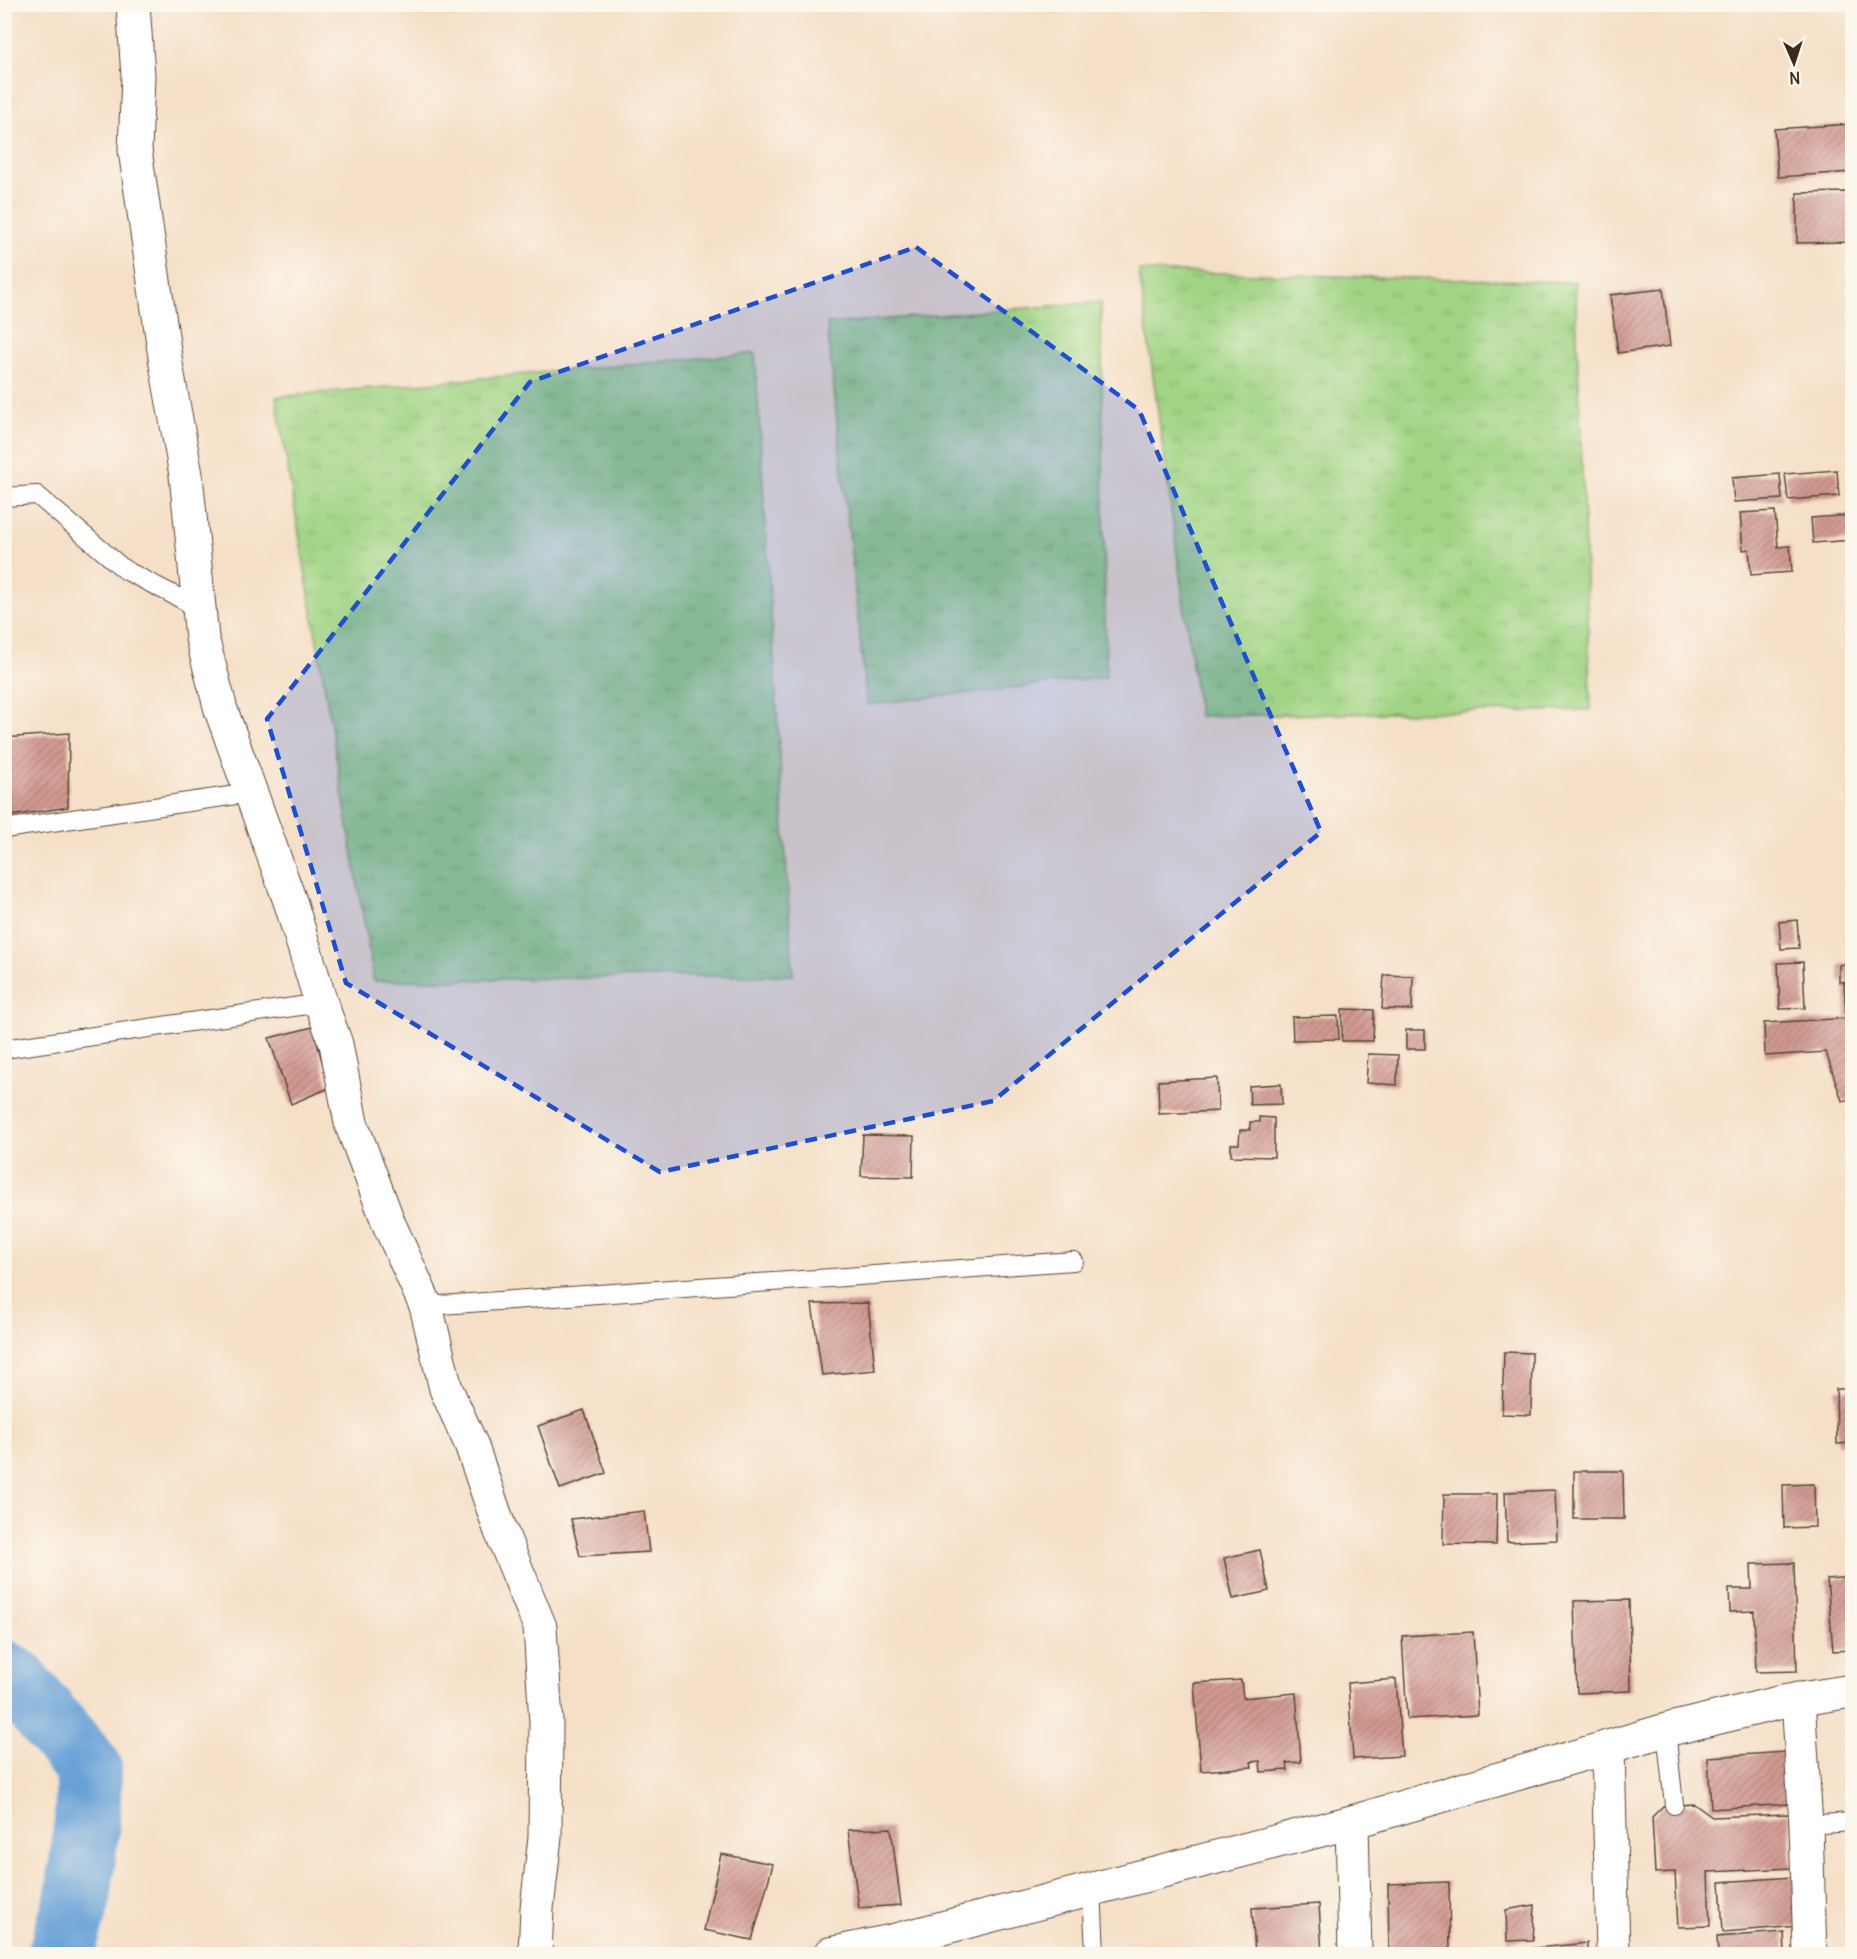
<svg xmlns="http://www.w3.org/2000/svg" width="1857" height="1959" font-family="Delius,sans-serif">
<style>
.grass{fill:url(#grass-tufts);stroke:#6e7f51;stroke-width:1.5}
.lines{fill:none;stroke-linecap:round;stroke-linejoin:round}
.river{stroke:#68a1d7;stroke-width:66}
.building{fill:url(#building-hatch)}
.lane-casing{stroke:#574537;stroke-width:20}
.street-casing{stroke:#574537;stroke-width:35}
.secondary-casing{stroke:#574537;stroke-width:35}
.lane{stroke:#fff;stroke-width:18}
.street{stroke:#fff;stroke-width:33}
.secondary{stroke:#fff;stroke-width:33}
.marked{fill:#1d4ed8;fill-opacity:0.2;stroke:#1d4ed8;stroke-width:4.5;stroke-dasharray:12 8;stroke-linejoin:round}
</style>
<defs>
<pattern id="grass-tufts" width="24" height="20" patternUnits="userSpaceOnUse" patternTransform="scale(1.5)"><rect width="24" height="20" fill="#a0d484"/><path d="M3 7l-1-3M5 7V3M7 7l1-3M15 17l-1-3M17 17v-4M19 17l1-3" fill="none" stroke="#8bb672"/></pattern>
<pattern id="building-hatch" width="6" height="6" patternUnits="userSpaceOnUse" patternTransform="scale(1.5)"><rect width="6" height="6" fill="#d29a92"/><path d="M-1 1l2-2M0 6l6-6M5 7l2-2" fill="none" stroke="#ac7e77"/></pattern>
</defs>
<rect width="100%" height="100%" fill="#fbf7ec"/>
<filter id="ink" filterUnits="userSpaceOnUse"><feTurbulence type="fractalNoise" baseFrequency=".0167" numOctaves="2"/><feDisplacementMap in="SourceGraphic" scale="12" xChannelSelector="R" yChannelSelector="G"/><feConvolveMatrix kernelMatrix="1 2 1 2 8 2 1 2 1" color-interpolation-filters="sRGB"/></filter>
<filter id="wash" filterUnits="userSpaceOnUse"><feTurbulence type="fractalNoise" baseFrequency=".008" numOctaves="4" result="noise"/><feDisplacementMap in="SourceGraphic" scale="24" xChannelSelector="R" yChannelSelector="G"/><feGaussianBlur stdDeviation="1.35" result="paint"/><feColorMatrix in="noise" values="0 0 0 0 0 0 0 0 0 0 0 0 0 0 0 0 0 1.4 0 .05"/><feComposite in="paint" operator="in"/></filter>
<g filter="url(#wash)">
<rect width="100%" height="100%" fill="#f5dfc6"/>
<!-- grass -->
<path class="grass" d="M1139 271 1575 282 1591 710 1199 716Z
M1101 302 1106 677 867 705 827 324Z
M755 353 793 975 374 981 276 397Z"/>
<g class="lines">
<!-- river -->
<path class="river" d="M4 1673 14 1679 89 1768 87 1821 78 1897 61 1954"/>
</g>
<g id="blocks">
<!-- building -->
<path class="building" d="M1852 124V172L1778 177 1774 129Z
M1849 192 1850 242 1797 243V193Z
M1663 289 1670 346 1618 353 1610 295Z
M1837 470 1839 496 1788 500 1785 474Z
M1780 474 1782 499 1734 502 1732 478Z
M1775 511 1778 547 1790 546 1792 572 1751 575 1749 549 1743 550 1740 513Z
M1852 515V540L1813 543 1811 518Z
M69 733 68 807 4 817V738Z
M1852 912V940H1851L1848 913Z
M1797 920 1799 948 1781 949 1779 922Z
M1848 944H1852V981L1839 982V965L1850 963Z
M1803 962 1805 1008 1780 1009 1778 963Z
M1384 975 1413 976 1412 1010 1382 1009Z
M1844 983H1852V1017H1846Z
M1342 1009 1374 1010 1373 1041H1342Z
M1338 1016 1339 1039 1293 1040 1292 1017Z
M1852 1018V1099L1842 1101 1826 1052 1765 1056 1764 1023Z
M313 1027 329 1088 291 1104 269 1038Z
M1406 1030H1425V1049H1406Z
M1368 1054 1398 1055 1397 1085 1366 1083Z
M1217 1078 1218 1111 1159 1114 1158 1081Z
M1281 1084 1282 1104 1250 1105 1249 1086Z
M1259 1117 1274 1118V1157L1231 1156V1144H1239L1240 1130H1250V1122H1260Z
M863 1135 914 1136 913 1177 861 1176Z
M868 1303 875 1370 822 1375 812 1304Z
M1504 1352 1532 1353 1531 1415 1502 1414Z
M1836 1389H1852V1443L1837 1444Z
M584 1410 606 1473 560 1489 538 1426Z
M1574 1471H1623L1624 1519H1574Z
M1814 1484 1815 1527 1784 1528 1783 1485Z
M1555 1490 1557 1540 1507 1542 1505 1492Z
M1444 1494H1497L1496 1545 1443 1544Z
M644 1511 649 1552 580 1556 571 1519Z
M1260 1550 1269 1591 1233 1599 1224 1558Z
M1794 1563 1797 1671 1756 1672 1754 1611 1730 1612 1729 1589H1752L1751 1564Z
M1852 1577V1650L1833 1651 1827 1579Z
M1629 1600 1631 1691 1577 1693 1574 1601Z
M1473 1632 1478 1715 1407 1719 1402 1636Z
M1396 1679 1402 1756 1353 1759 1348 1683Z
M1241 1680 1243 1698 1296 1693 1301 1762 1287 1763 1288 1770 1261 1772 1260 1761 1251 1762 1252 1767 1201 1771 1194 1683Z
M1786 1752 1789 1804 1711 1809 1708 1757Z
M1694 1804 1712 1817 1789 1814 1791 1868 1708 1872 1710 1926 1678 1927 1675 1872 1655 1873 1652 1817 1663 1806Z
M891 1828 901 1905 859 1908 848 1830Z
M721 1854 773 1864 752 1940 704 1930Z
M1795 1877 1799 1926 1723 1932 1720 1882Z
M1449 1882 1450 1954H1389L1388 1884Z
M1319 1904 1322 1954H1255L1252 1908Z
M1535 1905 1533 1940 1507 1941 1506 1910Z
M1784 1932 1785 1954H1718L1717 1937Z
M1587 1943V1954H1504V1951Z"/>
</g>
</g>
<g filter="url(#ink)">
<use href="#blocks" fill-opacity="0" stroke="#574537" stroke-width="1.5"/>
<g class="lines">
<!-- lane casing -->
<g class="lane-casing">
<path id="lane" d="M4 497 37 495 125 570 199 608
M4 829 250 793
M4 1049 321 1003
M426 1306 1074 1261
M1666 1730 1674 1805
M1806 1825 1852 1822
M1092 1889 1095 1954"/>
</g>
<!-- street casing -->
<g class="street-casing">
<path id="street" d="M133 4 138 76 135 150 166 364 186 475 202 638 221 710 291 904 321 1003 336 1044 351 1123 389 1224 426 1306 446 1389 471 1444 500 1529 540 1627 546 1722 545 1837 537 1908 535 1954
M1798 1699 1806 1825 1810 1954
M1608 1747 1613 1954
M1352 1822 1355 1954"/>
</g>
<!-- secondary casing -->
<g class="secondary-casing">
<path id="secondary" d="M830 1954 892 1941 1352 1822 1666 1730 1782 1702 1852 1691"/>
</g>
<!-- lane -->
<use href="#lane" class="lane"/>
<!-- street -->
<use href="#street" class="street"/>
<!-- secondary -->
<use href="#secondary" class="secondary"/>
</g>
</g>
<!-- marked area -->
<path class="marked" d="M916 247 1139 410 1321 832 993 1101 660 1172 346 983 267 719 530 382Z"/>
<!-- margin -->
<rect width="1857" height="1959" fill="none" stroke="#fbf7ec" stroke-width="24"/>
<!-- north arrow -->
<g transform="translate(1794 63) rotate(177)" stroke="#fbf7ec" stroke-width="4.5" paint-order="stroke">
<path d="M0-4.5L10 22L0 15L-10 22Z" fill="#3b2a1e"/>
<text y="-9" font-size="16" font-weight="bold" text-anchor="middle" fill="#3b2a1e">N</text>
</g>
</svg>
